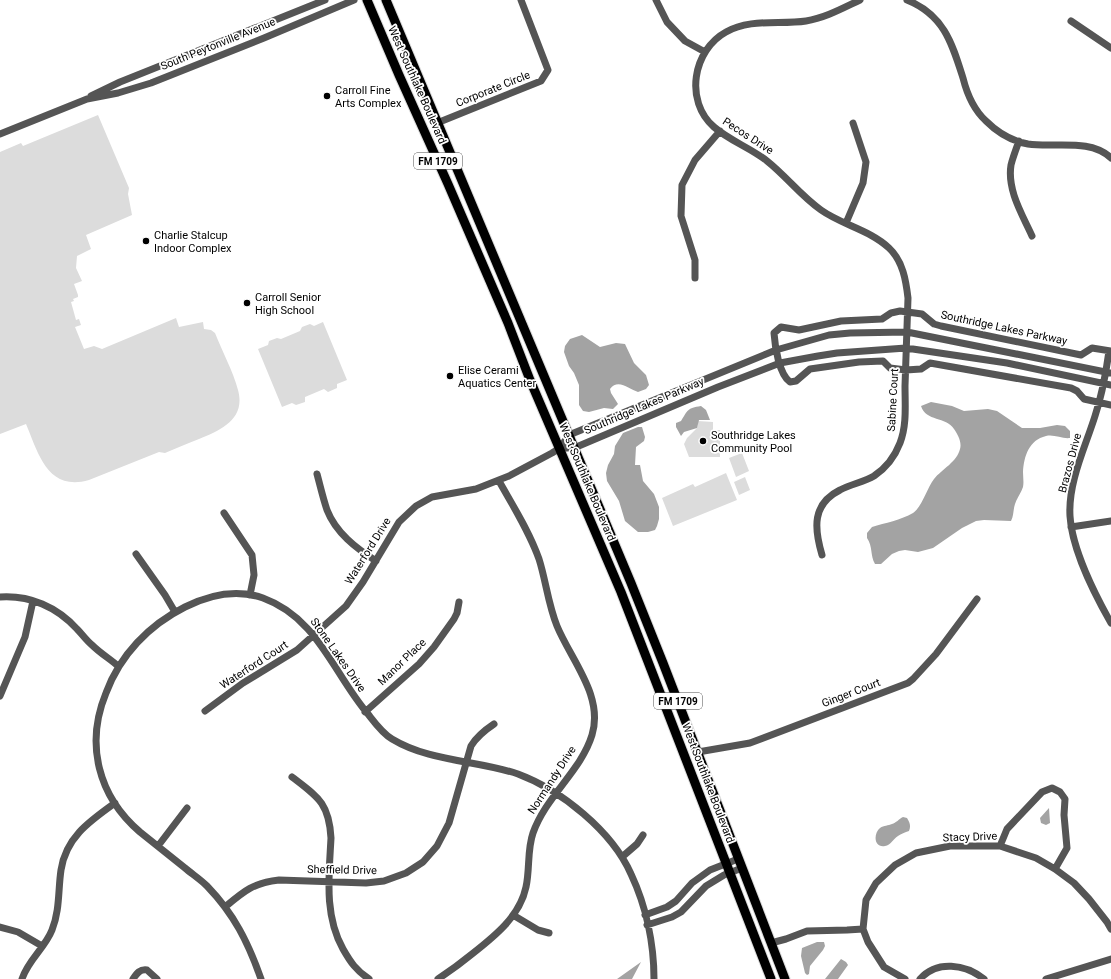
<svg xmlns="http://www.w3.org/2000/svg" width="1111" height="979" font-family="Roboto,sans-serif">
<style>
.green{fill:#dcdcdc}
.water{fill:#a3a3a3}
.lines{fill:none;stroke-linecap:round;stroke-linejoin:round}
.major-casing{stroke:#dbdbdb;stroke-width:11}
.minor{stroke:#555;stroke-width:7}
.major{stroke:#000;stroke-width:9}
.poi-dot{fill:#000;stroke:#fff;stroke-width:1.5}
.labels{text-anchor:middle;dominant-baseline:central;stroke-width:3.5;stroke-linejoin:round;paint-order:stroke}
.shield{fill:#fff;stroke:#4c4c4c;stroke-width:1}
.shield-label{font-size:10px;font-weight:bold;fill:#000}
.street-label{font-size:11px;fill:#000;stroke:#fff}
.poi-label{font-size:11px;fill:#000;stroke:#fff;text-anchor:start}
</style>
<rect width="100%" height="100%" fill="#fff"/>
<!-- green -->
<path class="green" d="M98 115 129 188 128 194 132 215 86 235 91 249 77 256 76 268 82 281 74 284 78 295V297L73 299 74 301 71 302 76 320 79 319 81 325 75 327 84 349 94 346 102 349 176 318 179 327 203 322 204 329 211 330 215 333C222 351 233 371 238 390 246 419 221 430 199 439 187 444 176 448 165 453L159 452 89 480C47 492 38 452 26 424L0 434V152L21 143 23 146Z
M323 322 347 380 337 384V388L328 392 324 389 305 397V402L296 405 292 403 282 407 258 349 268 345 269 341 277 338 281 339 300 331 302 327 310 324 314 326Z
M698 421 713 422V430H720V457H689L684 444 687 438 697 428Z
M742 453 749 471 736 477 729 458Z
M726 473 737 500 673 526 662 498 693 484 695 487Z
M745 477 750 490 739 495 734 482Z"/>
<!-- water -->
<path class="water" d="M582 335 600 347 616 343 625 344 634 363 646 375 649 385 646 389 638 392C629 389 618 378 610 389L611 393 618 404 613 409 604 408 589 412 583 411 579 405V385L574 373 569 366 564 352 565 346 570 339Z
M931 402 952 406 964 411 988 409 997 411 1022 428H1040L1057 425 1065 426 1070 431V438C1062 439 1054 434 1046 436 1029 440 1024 456 1023 472 1023 477 1024 482 1023 487 1021 493 1017 498 1015 504 1013 510 1014 515 1011 521L984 520 976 521 962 528 933 548 918 552 905 550 899 551 892 554 881 564H875C870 555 873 547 867 538V533L872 527C885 523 901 520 913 513 922 507 927 488 934 479 942 469 957 462 960 449 962 442 958 435 954 429 946 416 926 422 921 406Z
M701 406 706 410 710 420H699L697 428 684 432 681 436 676 427V423L681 421C688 410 687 408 701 406Z
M638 427H642L645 437 644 441 636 447 635 465H640L643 481 654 494 659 507V519L657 526 655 530 648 532H638L625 521 619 501 607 481 606 473 608 465 614 454 615 446 623 433Z
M1049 808 1050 823 1046 825 1041 823 1040 818Z
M903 817 907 818C910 823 911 826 909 831 905 832 901 834 898 836 893 839 891 845 885 846 874 848 873 834 880 828 884 825 888 826 892 824 896 823 899 819 903 817Z
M817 942H824L825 946 823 950 810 966 809 974 807 975 805 973 801 956 802 948Z
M841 959 846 962 848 965 838 979H825Z
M641 962 632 979H617Z"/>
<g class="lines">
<!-- major casing -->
<g class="major-casing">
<path id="major" d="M367 0 399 75 448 184 508 323 530 380 621 592 771 979
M386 0 631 583 663 663 785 979"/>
</g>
<!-- minor -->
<path class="minor" d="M656 0 667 22 685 41 705 52
M907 0C944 15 952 43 963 78 967 94 974 110 986 121 997 132 1012 141 1028 144 1055 148 1090 138 1111 158
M1071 21 1111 48
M91 96 120 82 325 0
M437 123 541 81 548 70 521 0
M0 134 87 99 118 93 151 83 264 38 354 0
M1019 141C1016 149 1013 157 1011 165 1007 190 1022 214 1032 236
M846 223 863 183 866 162 853 123
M695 278V260L681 216 682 185 695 160 720 131
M1109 351C1106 373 1102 395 1095 416 1085 448 1068 482 1070 516 1072 549 1095 595 1111 623
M1111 351 1092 348 1081 355 941 326 934 324 922 314 900 311 891 313 882 319 841 321 799 330 781 327 774 333C775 347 779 374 790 382L796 381 810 369 859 362 883 361 890 368 906 370 921 369 930 363 1071 388 1077 391 1084 399 1111 405
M560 448H574L718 387 780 363 818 356 837 353 906 348 1007 363 1111 385
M317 474C320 485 323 498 327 510 336 533 356 548 376 561
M224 513 252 555 254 575 250 595
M1071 527 1111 521
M136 554 165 595 175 612
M822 555C814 528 812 504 840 490 851 484 864 482 874 476 886 468 895 456 900 443 907 425 905 405 905 386 906 357 907 327 908 298 906 281 903 261 889 248 870 230 842 225 821 210 801 196 786 176 767 161 751 148 730 141 714 127 684 101 693 50 726 32 750 18 780 25 806 21 825 18 843 8 860 0
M0 597C30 595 57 607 77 629 82 634 86 640 92 645 100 653 110 659 118 666
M0 696 25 637 33 601
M205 711 243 683 297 650 346 606 363 582 399 522 416 506 432 497 476 489 509 476 552 453 560 448 569 435 776 350 829 335 850 333 907 332 1111 373
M365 712 419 664 434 647 454 619 457 613 459 602
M698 752 750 743 908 683 913 679 936 654 977 599
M292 777C318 797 329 803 331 838 329 876 324 915 343 949 351 963 356 970 369 979
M158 846 187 808
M1000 846 1007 829 1042 792 1052 788 1060 792 1065 799 1064 815 1067 848 1055 869
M622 857 637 844 643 835
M225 907C244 891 253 883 279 880L366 883 384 881 406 873 423 862 437 846 449 823 471 746C477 736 485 730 494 724
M513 915 538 930 549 933
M645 915 667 907 676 901 692 883 710 870 738 859
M647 925 672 917 681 912 706 886 724 875 742 868
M0 927 18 932 42 946
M771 943 786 939 807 931 847 930 863 929
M22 979C28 960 45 948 52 930 60 910 58 890 61 870 66 837 90 821 115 803
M133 979C137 973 140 969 147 970L157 979
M261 979C248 942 234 914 207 886 200 879 192 874 185 868 170 856 155 844 140 832 98 796 85 744 106 693 120 655 149 625 185 607 209 595 237 589 263 598 318 618 333 673 368 714 375 723 382 733 392 739 430 762 477 760 518 774 561 790 612 831 631 874 646 906 654 944 654 979
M438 979C450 971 461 963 472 954 495 936 520 916 526 887 530 869 527 850 533 833 546 796 581 771 592 735 604 696 571 660 557 626 548 604 546 581 539 559 529 531 513 506 499 481
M905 979 884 967 868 942 863 929 866 900 876 883 895 865 916 853 950 846H1000L1036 858 1055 869 1074 883 1089 899 1107 922 1111 929
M920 979C937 960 965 964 984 979
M1046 979 1111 959"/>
<!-- major -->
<use href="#major" class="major"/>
</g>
<!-- markers -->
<g class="poi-dot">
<circle cx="327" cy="96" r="4"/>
<circle cx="146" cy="241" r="4"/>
<circle cx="247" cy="303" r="4"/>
<circle cx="450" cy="376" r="4"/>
<circle cx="703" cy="441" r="4"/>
</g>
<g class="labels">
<!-- shield labels -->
<g class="shield">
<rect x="414" y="153" width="48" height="16" rx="3"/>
<rect x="654" y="693" width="48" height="16" rx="3"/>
</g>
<g class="shield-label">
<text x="438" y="161">FM 1709</text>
<text x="678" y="701">FM 1709</text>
</g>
<!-- street labels -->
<g class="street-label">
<text transform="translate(218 44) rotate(-22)">South Peytonville Avenue</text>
<text transform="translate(417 85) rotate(66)">West Southlake Boulevard</text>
<text transform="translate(493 89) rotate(-22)">Corporate Circle</text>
<text transform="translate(748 136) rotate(33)">Pecos Drive</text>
<text transform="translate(1004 328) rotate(12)">Southridge Lakes Parkway</text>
<text transform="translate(893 400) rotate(-87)">Sabine Court</text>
<text transform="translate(644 406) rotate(-23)">Southridge Lakes Parkway</text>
<text transform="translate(1070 463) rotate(-75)">Brazos Drive</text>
<text transform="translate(587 482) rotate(67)">West Southlake Boulevard</text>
<text transform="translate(368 551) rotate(-58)">Waterford Drive</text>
<text transform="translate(338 655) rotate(55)">Stone Lakes Drive</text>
<text transform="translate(402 662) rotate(-44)">Manor Place</text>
<text transform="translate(254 665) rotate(-33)">Waterford Court</text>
<text transform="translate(851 693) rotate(-21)">Ginger Court</text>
<text transform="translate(552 780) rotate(-57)">Normandy Drive</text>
<text transform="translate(708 783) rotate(69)">West Southlake Boulevard</text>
<text transform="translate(970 837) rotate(-2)">Stacy Drive</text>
<text transform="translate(342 870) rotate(1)">Sheffield Drive</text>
</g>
<!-- poi labels -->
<g class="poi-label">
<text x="335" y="90">Carroll Fine<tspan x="335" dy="13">Arts Complex</tspan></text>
<text x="154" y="235">Charlie Stalcup<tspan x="154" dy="13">Indoor Complex</tspan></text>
<text x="255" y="297">Carroll Senior<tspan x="255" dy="13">High School</tspan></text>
<text x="458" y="370">Elise Cerami<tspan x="458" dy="13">Aquatics Center</tspan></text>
<text x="711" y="435">Southridge Lakes<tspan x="711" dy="13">Community Pool</tspan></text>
</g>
</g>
</svg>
